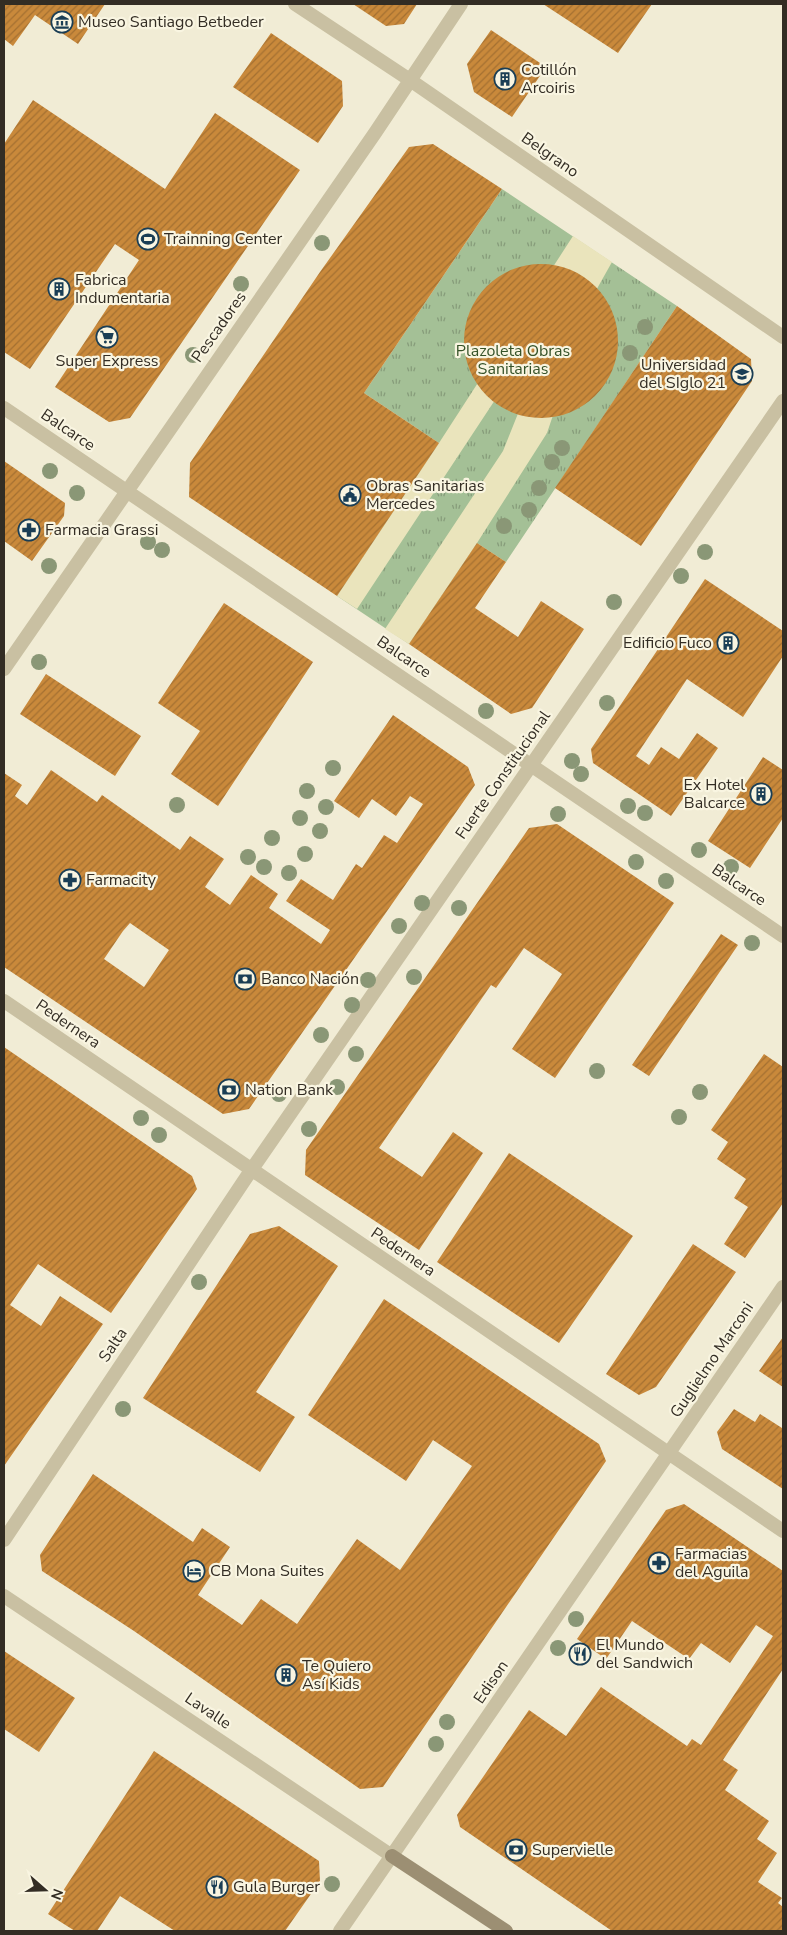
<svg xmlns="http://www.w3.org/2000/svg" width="787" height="1935" font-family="'Nunito Sans',sans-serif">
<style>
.park{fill:url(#park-tufts)}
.plaza{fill:#eae4bc}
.building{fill:url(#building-hatch);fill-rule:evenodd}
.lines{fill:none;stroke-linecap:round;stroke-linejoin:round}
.minor{stroke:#c9c0a2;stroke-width:14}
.secondary{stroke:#9c8f73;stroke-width:14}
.tree{fill:#8a9776}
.labels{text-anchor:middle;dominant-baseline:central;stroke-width:4.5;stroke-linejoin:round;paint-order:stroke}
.poi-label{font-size:16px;fill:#332d24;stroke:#f9f5e1;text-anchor:start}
.street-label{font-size:16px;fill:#332d24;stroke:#f9f5e1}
.park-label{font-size:16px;fill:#355228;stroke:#f9f5e1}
</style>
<defs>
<pattern id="park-tufts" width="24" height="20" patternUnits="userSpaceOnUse" patternTransform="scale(1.25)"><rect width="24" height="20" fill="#a4c096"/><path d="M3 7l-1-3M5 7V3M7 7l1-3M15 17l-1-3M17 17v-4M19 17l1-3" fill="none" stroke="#869c7a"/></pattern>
<pattern id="building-hatch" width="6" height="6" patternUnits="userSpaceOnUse" patternTransform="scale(1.25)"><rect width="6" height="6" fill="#c9893b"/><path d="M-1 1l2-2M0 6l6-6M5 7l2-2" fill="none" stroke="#a47031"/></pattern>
</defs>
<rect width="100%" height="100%" fill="#f1ecd5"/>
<!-- park -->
<path class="park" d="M502 189 677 306 506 562 477 543 409 644 337 596 439 443 364 393Z"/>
<!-- plaza -->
<path class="plaza" d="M573 236 612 262 594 294 547 433 477 543 409 644 385 629 503 451 567 291 357 609 337 596 439 443Z"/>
<!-- building -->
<path class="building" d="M4 4H105L78 44 35 15 13 46 4 39Z
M353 4H417L404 24 386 26Z
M543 4H652L618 53Z
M491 30 546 67 512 117 474 92 467 64Z
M271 33 342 81 343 106 318 143 233 87Z
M33 100 165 189 215 113 300 170 130 418 109 422 55 387 139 260 115 244 30 369 4 352V144Z
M433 144 502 189 364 393 439 443 337 596 189 497 190 463 320 272 409 147Z
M464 341a77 77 0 1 1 154 0a77 77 0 1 1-154 0Z
M677 306 751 359 752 381 641 546 555 488Z
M4 461 65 503 64 516 32 561 4 541Z
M477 543 506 562 475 608 518 637 541 601 584 629 532 708 511 714 409 644Z
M705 579 783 631V656L743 717 687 679 636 756 649 765 661 747 679 759 697 733 718 748 671 816 593 763 591 749Z
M224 603 313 662 218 806 171 774 200 731 158 703Z
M46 674 141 736 115 776 20 714Z
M393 715 468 767 475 785 249 1109 223 1114 4 967V773L22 785 15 796 27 805 51 770 97 802 102 795 180 850 190 836 224 859 205 887 230 905 251 875 278 894 269 908 321 944 330 930 286 901 301 879 333 900 356 864 362 868 384 835 397 843 423 804 410 796 396 816 372 799 359 818 334 801ZM130 923 169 950 144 987 104 959 123 931Z
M763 757 783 770V818L750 868 708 841Z
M557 824 674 903 555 1078 512 1049 562 974 524 948 496 988 491 985 379 1148 422 1177 453 1132 483 1153 419 1250 305 1175 306 1150 529 828Z
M721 934 738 945 649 1076 632 1065Z
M4 1047 192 1176 197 1189 111 1313 38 1264 10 1305 41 1326 60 1296 103 1324 4 1466Z
M764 1054 783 1067V1203L745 1258 724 1244 748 1207 734 1198 746 1179 717 1159 728 1142 711 1130Z
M509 1153 633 1236 559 1343 437 1262Z
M279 1226 338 1266 256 1392 295 1417 260 1472 143 1398 250 1234Z
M693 1244 736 1272 656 1387 639 1395 606 1374Z
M384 1299 599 1444 606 1461 383 1787 360 1789 134 1631 42 1571 40 1555 93 1474 193 1542 202 1528 230 1547 198 1595 242 1625 261 1599 297 1624 357 1539 400 1570 472 1466 433 1440 406 1481 308 1415Z
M783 1337V1387L759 1371Z
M734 1409 755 1422 760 1414 782 1428 783 1426V1489L722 1449 717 1432Z
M684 1504 783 1571V1669L723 1760 738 1770 725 1790 769 1821 757 1839 777 1853 758 1882 782 1898 778 1903 783 1907V1931H612L460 1827 457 1815 529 1710 566 1736 601 1687 687 1746 692 1739 701 1745 773 1636 756 1625 730 1663 701 1643 689 1659 632 1621 606 1659 577 1639 666 1510Z
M4 1651 75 1698 39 1752 4 1729Z
M154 1751 319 1861 320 1881 285 1931H175L120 1896 97 1931H75L48 1914Z"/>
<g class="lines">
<!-- minor -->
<path class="minor" d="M295 4 410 80 783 337
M4 408 783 936
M4 669 375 133 461 4
M4 1001 783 1531
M4 1540 252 1169 783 401
M4 1596 392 1856
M340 1931 783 1287"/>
<!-- secondary -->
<path class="secondary" d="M392 1856 506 1931"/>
</g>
<!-- trees -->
<g class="tree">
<circle cx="322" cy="243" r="8"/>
<circle cx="241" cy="284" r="8"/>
<circle cx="645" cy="327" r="8"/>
<circle cx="630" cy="353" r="8"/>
<circle cx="193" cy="355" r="8"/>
<circle cx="562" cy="448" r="8"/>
<circle cx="552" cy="462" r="8"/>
<circle cx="50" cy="471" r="8"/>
<circle cx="539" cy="488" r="8"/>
<circle cx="77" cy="493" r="8"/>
<circle cx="529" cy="510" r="8"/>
<circle cx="504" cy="526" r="8"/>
<circle cx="148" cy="542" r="8"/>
<circle cx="162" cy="550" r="8"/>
<circle cx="705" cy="552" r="8"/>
<circle cx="49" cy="566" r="8"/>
<circle cx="681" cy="576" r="8"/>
<circle cx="614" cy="602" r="8"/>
<circle cx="39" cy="662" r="8"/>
<circle cx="607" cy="703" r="8"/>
<circle cx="486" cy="711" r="8"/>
<circle cx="572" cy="761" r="8"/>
<circle cx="333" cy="768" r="8"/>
<circle cx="581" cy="774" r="8"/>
<circle cx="307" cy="791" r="8"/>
<circle cx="177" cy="805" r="8"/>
<circle cx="628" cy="806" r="8"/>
<circle cx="326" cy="807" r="8"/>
<circle cx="645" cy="813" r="8"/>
<circle cx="558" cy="814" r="8"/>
<circle cx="300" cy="818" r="8"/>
<circle cx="320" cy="831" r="8"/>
<circle cx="272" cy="838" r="8"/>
<circle cx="699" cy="850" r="8"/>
<circle cx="305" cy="854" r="8"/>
<circle cx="248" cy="857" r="8"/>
<circle cx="636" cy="862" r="8"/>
<circle cx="264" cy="867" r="8"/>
<circle cx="731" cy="867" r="8"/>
<circle cx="289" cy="873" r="8"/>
<circle cx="666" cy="881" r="8"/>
<circle cx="422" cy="903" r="8"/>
<circle cx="459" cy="908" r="8"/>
<circle cx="399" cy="926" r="8"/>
<circle cx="752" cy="943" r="8"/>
<circle cx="414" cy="977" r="8"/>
<circle cx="368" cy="980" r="8"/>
<circle cx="352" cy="1005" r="8"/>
<circle cx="321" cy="1035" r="8"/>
<circle cx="356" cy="1054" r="8"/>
<circle cx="597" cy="1071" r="8"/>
<circle cx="337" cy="1087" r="8"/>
<circle cx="700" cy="1092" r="8"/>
<circle cx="279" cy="1094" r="8"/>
<circle cx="679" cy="1117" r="8"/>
<circle cx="141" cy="1118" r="8"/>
<circle cx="309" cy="1129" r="8"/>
<circle cx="159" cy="1135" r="8"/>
<circle cx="199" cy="1282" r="8"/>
<circle cx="123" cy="1409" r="8"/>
<circle cx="576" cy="1619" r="8"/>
<circle cx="558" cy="1648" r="8"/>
<circle cx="447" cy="1722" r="8"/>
<circle cx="436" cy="1744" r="8"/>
<circle cx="332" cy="1884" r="8"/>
</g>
<!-- icons -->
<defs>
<g id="museum-ring" transform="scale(1.125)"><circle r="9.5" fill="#f9f5e1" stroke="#1a3e55" stroke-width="1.5"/><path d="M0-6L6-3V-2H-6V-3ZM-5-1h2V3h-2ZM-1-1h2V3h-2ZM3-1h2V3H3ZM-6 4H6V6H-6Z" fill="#1a3e55"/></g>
<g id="building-ring" transform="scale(1.125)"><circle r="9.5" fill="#f9f5e1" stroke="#1a3e55" stroke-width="1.5"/><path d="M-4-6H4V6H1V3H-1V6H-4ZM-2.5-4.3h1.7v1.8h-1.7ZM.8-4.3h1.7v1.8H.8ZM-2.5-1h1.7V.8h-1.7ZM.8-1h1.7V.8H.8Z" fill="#1a3e55"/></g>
<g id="stadium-ring" transform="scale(1.125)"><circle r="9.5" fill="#f9f5e1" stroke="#1a3e55" stroke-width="1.5"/><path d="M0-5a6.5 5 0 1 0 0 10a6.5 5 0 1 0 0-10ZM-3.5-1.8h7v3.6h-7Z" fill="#1a3e55"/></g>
<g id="supermarket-ring" transform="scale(1.125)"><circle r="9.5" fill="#f9f5e1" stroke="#1a3e55" stroke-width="1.5"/><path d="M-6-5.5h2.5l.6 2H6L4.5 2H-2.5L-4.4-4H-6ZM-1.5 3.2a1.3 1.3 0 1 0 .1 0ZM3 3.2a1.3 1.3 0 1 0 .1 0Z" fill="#1a3e55"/></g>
<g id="university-ring" transform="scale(1.125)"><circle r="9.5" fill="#f9f5e1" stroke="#1a3e55" stroke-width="1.5"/><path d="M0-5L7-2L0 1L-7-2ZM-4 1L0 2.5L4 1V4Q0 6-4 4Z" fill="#1a3e55"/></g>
<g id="civic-ring" transform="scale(1.125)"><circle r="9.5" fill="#f9f5e1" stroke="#1a3e55" stroke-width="1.5"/><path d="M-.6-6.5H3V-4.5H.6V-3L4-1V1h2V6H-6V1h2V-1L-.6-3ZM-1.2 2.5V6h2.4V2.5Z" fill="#1a3e55"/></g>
<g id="pharmacy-ring" transform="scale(1.125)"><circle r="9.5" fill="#f9f5e1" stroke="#1a3e55" stroke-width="1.5"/><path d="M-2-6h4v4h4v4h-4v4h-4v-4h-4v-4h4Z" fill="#1a3e55"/></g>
<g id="bank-ring" transform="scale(1.125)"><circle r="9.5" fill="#f9f5e1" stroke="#1a3e55" stroke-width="1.5"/><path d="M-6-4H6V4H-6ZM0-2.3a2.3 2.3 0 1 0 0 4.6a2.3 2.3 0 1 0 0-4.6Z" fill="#1a3e55"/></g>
<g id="hotel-ring" transform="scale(1.125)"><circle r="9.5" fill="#f9f5e1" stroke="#1a3e55" stroke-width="1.5"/><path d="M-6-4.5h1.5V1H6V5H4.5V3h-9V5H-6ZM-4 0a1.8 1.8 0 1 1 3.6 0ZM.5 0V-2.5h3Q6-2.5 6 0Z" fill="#1a3e55"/></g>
<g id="restaurant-ring" transform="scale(1.125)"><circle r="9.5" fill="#f9f5e1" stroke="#1a3e55" stroke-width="1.5"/><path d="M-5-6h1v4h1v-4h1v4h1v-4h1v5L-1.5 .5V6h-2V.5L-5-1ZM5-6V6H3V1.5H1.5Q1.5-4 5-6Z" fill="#1a3e55"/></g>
</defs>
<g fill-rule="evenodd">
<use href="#museum-ring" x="62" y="22"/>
<use href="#building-ring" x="505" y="79"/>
<use href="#stadium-ring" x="148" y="239"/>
<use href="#building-ring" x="59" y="289"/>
<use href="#supermarket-ring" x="107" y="337"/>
<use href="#university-ring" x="742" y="374"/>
<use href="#civic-ring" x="350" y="495"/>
<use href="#pharmacy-ring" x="29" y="530"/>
<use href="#building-ring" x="728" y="643"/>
<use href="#building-ring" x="761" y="794"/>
<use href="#pharmacy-ring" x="70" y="880"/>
<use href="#bank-ring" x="245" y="979"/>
<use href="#bank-ring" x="229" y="1090"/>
<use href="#pharmacy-ring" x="659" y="1563"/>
<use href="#hotel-ring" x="194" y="1571"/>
<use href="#restaurant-ring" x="580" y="1654"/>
<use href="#building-ring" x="286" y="1675"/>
<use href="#bank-ring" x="516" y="1850"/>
<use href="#restaurant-ring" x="217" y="1887"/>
</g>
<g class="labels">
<!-- poi labels -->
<g class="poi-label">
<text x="78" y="22">Museo Santiago Betbeder</text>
<text x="521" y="70">Cotillón<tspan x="521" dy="18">Arcoiris</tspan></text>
<text x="164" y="239">Trainning Center</text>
<text x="75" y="280">Fabrica<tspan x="75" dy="18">Indumentaria</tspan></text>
<text x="107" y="361" text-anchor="middle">Super Express</text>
<text x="726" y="365" text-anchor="end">Universidad<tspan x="726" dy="18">del SIglo 21</tspan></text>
<text x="366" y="486">Obras Sanitarias<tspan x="366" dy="18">Mercedes</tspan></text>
<text x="45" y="530">Farmacia Grassi</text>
<text x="712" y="643" text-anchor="end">Edificio Fuco</text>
<text x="745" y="785" text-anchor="end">Ex Hotel<tspan x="745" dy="18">Balcarce</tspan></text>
<text x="86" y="880">Farmacity</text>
<text x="261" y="979">Banco Nación</text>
<text x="245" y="1090">Nation Bank</text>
<text x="675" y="1554">Farmacias<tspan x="675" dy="18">del Aguila</tspan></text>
<text x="210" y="1571">CB Mona Suites</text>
<text x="596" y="1645">El Mundo<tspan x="596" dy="18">del Sandwich</tspan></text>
<text x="302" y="1666">Te Quiero<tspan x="302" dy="18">Así Kids</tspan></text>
<text x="532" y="1850">Supervielle</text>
<text x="233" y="1887">Gula Burger</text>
</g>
<!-- street labels -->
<g class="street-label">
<text transform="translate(550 155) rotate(35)">Belgrano</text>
<text transform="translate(219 327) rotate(-55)">Pescadores</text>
<text transform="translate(68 430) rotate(34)">Balcarce</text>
<text transform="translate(404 657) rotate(34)">Balcarce</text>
<text transform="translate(503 775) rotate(-55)">Fuerte Constitucional</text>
<text transform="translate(739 885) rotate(34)">Balcarce</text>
<text transform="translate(68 1024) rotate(34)">Pedernera</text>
<text transform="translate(403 1252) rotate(34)">Pedernera</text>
<text transform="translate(113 1345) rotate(-56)">Salta</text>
<text transform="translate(712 1360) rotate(-56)">Guglielmo Marconi</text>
<text transform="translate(491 1682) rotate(-56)">Edison</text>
<text transform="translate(208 1711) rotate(34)">Lavalle</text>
</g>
<!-- park labels -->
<g class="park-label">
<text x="513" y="351">Plazoleta Obras<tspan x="513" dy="18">Sanitarias</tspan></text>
</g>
</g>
<!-- border -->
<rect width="787" height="1935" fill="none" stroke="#332d24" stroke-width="10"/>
<!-- north arrow -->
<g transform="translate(45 1890) rotate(110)" stroke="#f9f5e1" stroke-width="4" paint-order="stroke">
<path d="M0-4L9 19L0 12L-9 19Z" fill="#332d24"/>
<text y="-8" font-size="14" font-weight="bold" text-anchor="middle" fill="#332d24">N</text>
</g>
</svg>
